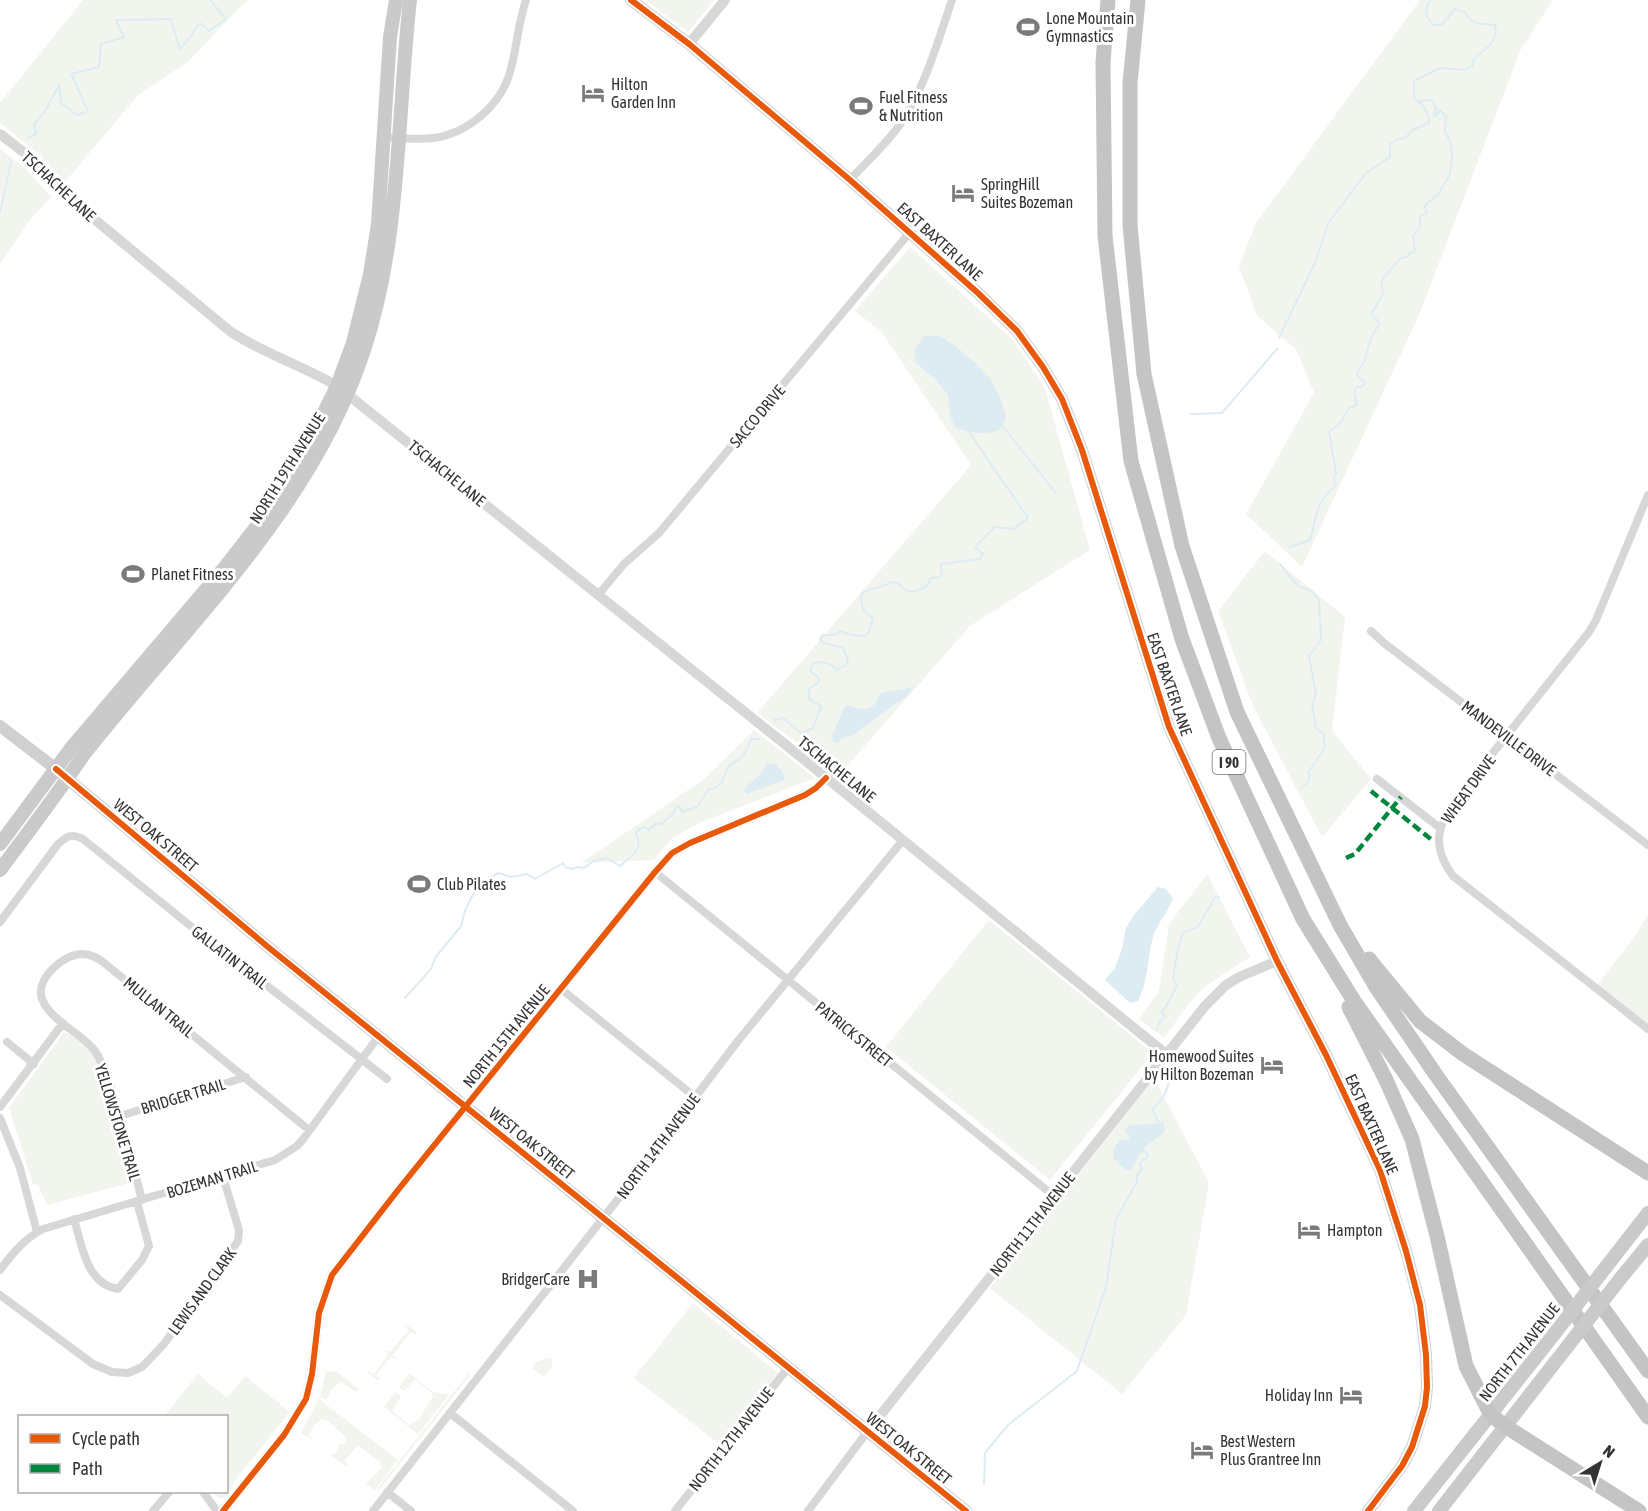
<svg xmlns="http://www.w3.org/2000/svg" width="1648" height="1511" font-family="'Asap Condensed',sans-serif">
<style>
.green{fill:#f1f5ed}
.water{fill:#ddebf3}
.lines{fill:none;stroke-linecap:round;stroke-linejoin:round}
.stream{stroke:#ddebf3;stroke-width:2}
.minor{stroke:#d7d7d7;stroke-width:8}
.tertiary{stroke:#d7d7d7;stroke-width:10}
.secondary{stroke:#d0d0d0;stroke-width:12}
.primary{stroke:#cacaca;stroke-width:14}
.motorway{stroke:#c4c4c4;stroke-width:15}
.primary-bridge{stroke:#cacaca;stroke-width:14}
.quiet{stroke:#00873e;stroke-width:4.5;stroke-dasharray:9 4.5;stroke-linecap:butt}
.cycleway-casing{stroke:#fff;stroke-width:10}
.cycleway{stroke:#e8590c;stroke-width:6}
.labels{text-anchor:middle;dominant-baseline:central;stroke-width:6;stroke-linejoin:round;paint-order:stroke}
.shield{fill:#fff;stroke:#707070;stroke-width:1.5}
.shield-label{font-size:15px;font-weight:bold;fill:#333}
.poi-label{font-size:16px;fill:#333;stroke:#fff;text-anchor:start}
.street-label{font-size:16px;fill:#333;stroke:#fff}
</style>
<rect width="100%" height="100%" fill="#fff"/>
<!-- green -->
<path class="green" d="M83 0H250L242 5 189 61 137 96 65 182 41 156 0 123V103Z
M646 0H714L688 32Z
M1420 0H1553L1521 49 1419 315 1302 567 1246 514 1314 393 1296 349 1257 316 1239 266 1256 223Z
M0 149 26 169 51 197 30 220 0 264Z
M910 247 1013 340 1045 388 1090 550 970 626 840 774 757 713 971 465 881 331 855 311Z
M1265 551 1345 617 1332 730 1371 779 1322 837 1253 706 1218 611Z
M754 730 815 778 701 822 671 839 654 860 581 863 703 780Z
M1207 874 1250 957 1204 987 1187 1006 1164 1038 1139 1019 1159 991 1169 924Z
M1648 914V1029L1595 988 1637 933Z
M989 920 1153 1053 1050 1180 886 1047Z
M64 1032C81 1039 90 1048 99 1064L133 1182 47 1205 38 1185 33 1184 9 1108Z
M1154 1078 1209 1183 1186 1315 1122 1394 990 1288Z
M693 1303 780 1375 723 1447 634 1378Z
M405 1324 416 1331 417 1334 411 1332 393 1355 397 1360 391 1357 376 1375 381 1380H377L368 1373V1371L374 1374 388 1355 384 1350 390 1352 409 1330 404 1325Z
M550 1357 553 1360 551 1368 544 1377 532 1368 537 1362Z
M326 1371 337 1372 359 1389 356 1392 341 1382 332 1389 326 1400 320 1397Z
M410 1373 433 1392 449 1395 418 1434 384 1407 395 1392 401 1396 392 1411 409 1425 419 1419 433 1396 432 1393 415 1379 404 1391 399 1387Z
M469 1373 470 1375 379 1490 377 1489Z
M198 1374 227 1398 245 1376 290 1412 233 1483 228 1495 224 1498 218 1497 213 1492H226V1416H164Z
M319 1399 398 1460 374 1491 366 1483 378 1472 377 1471 382 1468 380 1462 358 1445 345 1460 347 1465 346 1467 331 1455 332 1453 335 1454 340 1444H344L347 1438 327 1420 321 1419 314 1425 309 1435 312 1438 311 1439 301 1433Z"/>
<!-- water -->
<path class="water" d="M924 336H940L958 348 975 363 990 378 1001 400 1006 417 1000 430C982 435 972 434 955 427L950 415 948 395 935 379 916 363 914 350Z
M913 687 909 694 853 735 843 738 838 743 834 742 832 737 844 707 847 705C866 711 872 713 881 693Z
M766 763 776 764 785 776 784 780 747 794 743 790 762 772Z
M1158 887 1166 889 1173 898C1168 913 1155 925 1152 941 1147 962 1148 982 1138 1001L1130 1003 1105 980 1115 968 1122 949 1126 928 1135 914Z
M1163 1122 1165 1130C1161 1136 1156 1138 1150 1143 1141 1150 1136 1161 1131 1171L1126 1170 1113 1158V1150L1119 1140H1127L1130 1137 1125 1131 1128 1126C1142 1123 1148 1126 1163 1122Z"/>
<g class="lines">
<!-- stream -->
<path class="stream" d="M28 138 36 134 34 124 44 113 59 85 61 103 77 115 88 111 71 74 99 67 101 44 124 37 116 20 171 19 180 50 200 23 209 31 226 19 210 0
M0 213 11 162
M1279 338 1314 265 1329 222 1366 173 1390 157V144L1398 139 1405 138 1413 130 1429 123C1430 114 1422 102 1414 98V81L1440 68 1466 70 1473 65 1474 59 1491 44 1496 33 1495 25C1482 24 1471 25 1465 12L1455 9 1442 25H1433L1426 15 1428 3 1431 0
M1191 414 1222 413 1277 349
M1001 424 1055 492
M1290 547 1310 540C1317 516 1315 503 1336 485L1334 479 1336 473 1329 432 1341 422 1349 408 1357 405 1354 392 1357 387 1363 386 1365 383 1357 375C1358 370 1362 367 1364 362 1369 347 1368 339 1379 325L1378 321 1371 314 1383 294 1381 282 1400 258 1408 257 1410 252 1413 253 1415 251 1413 236 1420 227V217L1427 212 1425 207 1427 203 1438 195 1450 174 1452 156 1451 144 1445 131 1446 117 1440 110 1436 116H1434L1436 108 1432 100 1420 101
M1280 564 1290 577 1299 586 1311 591 1319 600 1321 640 1309 656 1316 694 1312 705 1316 728 1324 734V744L1326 746 1308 773 1310 776 1308 782 1301 788
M774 720 783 718 801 733 813 728 821 706 809 699V689L819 682 818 677 810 671 813 663C823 661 831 663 837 670L846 665 848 659 843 648 823 643 820 639 823 635H836L840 631 851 635 865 636 869 632 873 618C862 611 861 606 861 595 870 586 881 589 891 582L897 583 906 591H917L927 586 931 578 940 577 942 572 941 564 980 559 983 554 975 547 995 527 1014 529 1028 518 969 432
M405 998 431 969 435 958 461 926 465 911 472 896 484 883 498 873 512 877 527 874 535 879 563 863 565 867 572 869 578 867 584 868 593 861 607 858 620 866C630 856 645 850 636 834L638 830 645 827 649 830 655 824H661L672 815 677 806H679L682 812 697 807 709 789C722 789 724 775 729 765 742 761 746 752 751 739H759
M1157 1030 1158 1025 1165 1016 1161 1013 1167 1005 1177 985 1173 980C1174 971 1179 937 1184 932 1187 930 1194 929 1198 927 1202 919 1212 905 1214 898L1219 897
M1159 1124 1152 1109C1163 1100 1170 1088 1169 1074
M984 1484 985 1453 1008 1425 1077 1371 1106 1287 1116 1219 1137 1182V1175L1142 1169 1140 1165 1142 1160 1147 1158V1152L1142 1151 1143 1149"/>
<!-- minor -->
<path class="minor" d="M383 137C400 138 418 140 434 138 468 133 501 105 510 72 517 48 518 23 526 0
M850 180C867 161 889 142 903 120 926 84 938 41 952 0
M1648 495 1596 620 1589 632 1465 788C1442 819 1426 840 1453 876L1648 1029
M598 595 624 564 659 533 910 232
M1371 631 1384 643 1648 845
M1377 779 1440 828
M655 872 1054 1196
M0 922 58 844C67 836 71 833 83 839L203 936 387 1079
M561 989 695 1097
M7 1042 34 1064
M0 1107 63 1023
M120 1116 246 1077
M0 1118 20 1168 37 1232
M142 1200C133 1166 125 1131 114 1098 109 1082 104 1065 95 1051 82 1033 45 1018 41 995 38 977 65 953 83 954 91 954 97 958 103 962L309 1130
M74 1219C82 1245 86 1284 118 1289L142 1260 149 1246 137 1202
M0 1270C12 1254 25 1238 43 1229L275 1160 297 1146 304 1138 378 1037
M0 1295 93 1364 112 1372 128 1373 142 1367 164 1344 238 1241 239 1230 223 1177
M450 1413 573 1511
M203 1492 217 1511
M387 1492 411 1511
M153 1511 169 1492
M373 1511 618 1199 737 1042 903 840
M675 1511 788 1368
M808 1511 867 1432"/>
<!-- tertiary -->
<path class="tertiary" d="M689 44 725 0
M0 134 39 164 82 209 231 332C265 354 303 366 337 386L786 745 1166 1054
M867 1432 1205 1006 1226 985 1239 977 1277 961
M223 1511 284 1435 306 1399 312 1374 319 1313 332 1275 398 1190 655 872 672 853 690 843 805 795 816 788 826 778"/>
<!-- secondary -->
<path class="secondary" d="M631 0 689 44 850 180 978 293 1017 331 1043 367 1062 399 1082 450 1169 727 1277 961 1326 1055 1380 1170 1406 1251 1420 1305 1426 1355 1427 1387 1425 1406 1412 1447 1402 1466 1368 1511
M0 726 56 769 268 947 966 1511"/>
<!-- primary -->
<path class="primary" d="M0 844 72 747 225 567 267 513 297 467 337 386 353 343 370 274 378 224 390 37 396 0
M0 870C21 842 42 814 62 786 70 775 77 764 85 753 186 625 312 509 364 350 401 239 397 116 410 0
M1606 1267 1648 1213
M1620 1279 1648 1245
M1414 1511 1555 1333
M1439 1511 1567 1347"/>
<!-- motorway -->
<path class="motorway" d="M1108 0 1103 62 1105 236 1131 461 1182 639 1219 738 1303 919 1354 1001 1648 1417
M1138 0 1130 83V225L1144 374 1182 546 1237 712 1340 925 1376 987 1436 1075 1648 1371
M1369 959 1420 1021 1463 1054 1648 1173
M1349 1007 1386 1080 1412 1139 1437 1236 1466 1366 1491 1415 1505 1426 1639 1511"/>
<!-- primary-bridge -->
<path class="primary-bridge" d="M1555 1333 1606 1267
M1567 1347 1620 1279"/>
<!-- quiet -->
<path class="quiet" d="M1371 791 1432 840
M1346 858 1355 854 1401 797"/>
<!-- cycleway casing -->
<g class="cycleway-casing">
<path id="cycleway" d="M631 0 689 44 850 180 978 293 1017 331 1043 367 1062 399 1082 450 1169 727 1277 961 1326 1055 1380 1170 1406 1251 1420 1305 1426 1355 1427 1387 1425 1406 1412 1447 1402 1466 1368 1511
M56 769 268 947 966 1511
M223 1511 284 1435 306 1399 312 1374 319 1313 332 1275 398 1190 655 872 672 853 690 843 805 795 816 788 826 778"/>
</g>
<!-- cycleway -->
<use href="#cycleway" class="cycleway"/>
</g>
<!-- icons -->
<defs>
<g id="stadium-bare" transform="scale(1.8)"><path d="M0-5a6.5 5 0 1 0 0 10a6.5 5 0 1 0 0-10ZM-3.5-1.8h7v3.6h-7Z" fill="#7a7a7a" stroke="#fff" stroke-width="2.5" paint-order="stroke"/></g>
<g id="hotel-bare" transform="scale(1.8)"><path d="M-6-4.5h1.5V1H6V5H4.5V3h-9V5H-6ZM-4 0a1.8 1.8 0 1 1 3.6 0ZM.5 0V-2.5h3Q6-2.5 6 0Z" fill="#7a7a7a" stroke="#fff" stroke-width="2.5" paint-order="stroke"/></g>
<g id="hospital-bare" transform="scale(1.8)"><path d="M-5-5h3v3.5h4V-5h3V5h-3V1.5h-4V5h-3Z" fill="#7a7a7a" stroke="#fff" stroke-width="2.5" paint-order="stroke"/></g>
</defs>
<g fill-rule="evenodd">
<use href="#stadium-bare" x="1028" y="27"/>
<use href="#hotel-bare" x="593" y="93"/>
<use href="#stadium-bare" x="861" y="106"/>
<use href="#hotel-bare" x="963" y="193"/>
<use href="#stadium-bare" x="133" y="574"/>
<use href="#stadium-bare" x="419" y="884"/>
<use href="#hotel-bare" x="1272" y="1065"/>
<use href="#hotel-bare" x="1309" y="1230"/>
<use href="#hospital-bare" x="588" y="1279"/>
<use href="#hotel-bare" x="1351" y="1395"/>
<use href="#hotel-bare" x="1202" y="1450"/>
</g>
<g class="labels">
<!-- shield labels -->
<rect class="shield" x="1212.5" y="750" width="33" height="24" rx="4.5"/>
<g class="shield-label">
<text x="1229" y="762">I 90</text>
</g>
<!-- poi labels -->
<g class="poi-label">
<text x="1046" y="18">Lone Mountain<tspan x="1046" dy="18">Gymnastics</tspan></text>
<text x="611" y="84">Hilton<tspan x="611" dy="18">Garden Inn</tspan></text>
<text x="879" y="97">Fuel Fitness<tspan x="879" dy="18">&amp; Nutrition</tspan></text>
<text x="981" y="184">SpringHill<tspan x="981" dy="18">Suites Bozeman</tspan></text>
<text x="151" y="574">Planet Fitness</text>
<text x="437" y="884">Club Pilates</text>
<text x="1254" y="1056" text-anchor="end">Homewood Suites<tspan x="1254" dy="18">by Hilton Bozeman</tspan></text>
<text x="1327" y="1230">Hampton</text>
<text x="570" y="1279" text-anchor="end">BridgerCare</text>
<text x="1333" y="1395" text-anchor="end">Holiday Inn</text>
<text x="1220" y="1441">Best Western<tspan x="1220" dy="18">Plus Grantree Inn</tspan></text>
</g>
<!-- street labels -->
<g class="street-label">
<text transform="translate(59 186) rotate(43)">TSCHACHE LANE</text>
<text transform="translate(940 241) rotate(42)">EAST BAXTER LANE</text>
<text transform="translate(757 416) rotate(-50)">SACCO DRIVE</text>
<text transform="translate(287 468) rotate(-58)">NORTH 19TH AVENUE</text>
<text transform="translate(447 473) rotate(39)">TSCHACHE LANE</text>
<text transform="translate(1170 684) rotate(71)">EAST BAXTER LANE</text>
<text transform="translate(1509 738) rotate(37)">MANDEVILLE DRIVE</text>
<text transform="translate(837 769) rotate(39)">TSCHACHE LANE</text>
<text transform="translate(1468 789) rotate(-54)">WHEAT DRIVE</text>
<text transform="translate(156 835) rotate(40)">WEST OAK STREET</text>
<text transform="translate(230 957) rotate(38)">GALLATIN TRAIL</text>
<text transform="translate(159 1007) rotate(39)">MULLAN TRAIL</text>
<text transform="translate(854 1034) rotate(39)">PATRICK STREET</text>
<text transform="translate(506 1036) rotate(-51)">NORTH 15TH AVENUE</text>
<text transform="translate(183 1096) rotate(-17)">BRIDGER TRAIL</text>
<text transform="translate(118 1122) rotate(73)">YELLOWSTONE TRAIL</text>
<text transform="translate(1372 1124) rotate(66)">EAST BAXTER LANE</text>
<text transform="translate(532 1143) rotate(39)">WEST OAK STREET</text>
<text transform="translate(658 1146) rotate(-53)">NORTH 14TH AVENUE</text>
<text transform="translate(212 1179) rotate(-17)">BOZEMAN TRAIL</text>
<text transform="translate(1032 1224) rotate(-52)">NORTH 11TH AVENUE</text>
<text transform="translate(202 1291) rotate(-54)">LEWIS AND CLARK</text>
<text transform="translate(1519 1352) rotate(-52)">NORTH 7TH AVENUE</text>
<text transform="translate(731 1439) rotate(-52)">NORTH 12TH AVENUE</text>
<text transform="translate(909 1448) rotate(39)">WEST OAK STREET</text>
</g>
</g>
<!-- legend -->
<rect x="18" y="1415" width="210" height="78" fill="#ffffff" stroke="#adadad" stroke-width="1.5"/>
<rect x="30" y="1434" width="30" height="9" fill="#e8590c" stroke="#adadad" stroke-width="1.5"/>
<text x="72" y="1445" font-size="18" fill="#333333">Cycle path</text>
<rect x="30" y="1464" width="30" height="9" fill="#00873e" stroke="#adadad" stroke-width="1.5"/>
<text x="72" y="1475" font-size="18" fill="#333333">Path</text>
<!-- north arrow -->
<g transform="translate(1600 1463) rotate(38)" stroke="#ffffff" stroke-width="4.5" paint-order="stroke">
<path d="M0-4.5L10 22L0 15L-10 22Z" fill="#333333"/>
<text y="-9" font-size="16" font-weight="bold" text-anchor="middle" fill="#333333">N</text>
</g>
</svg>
